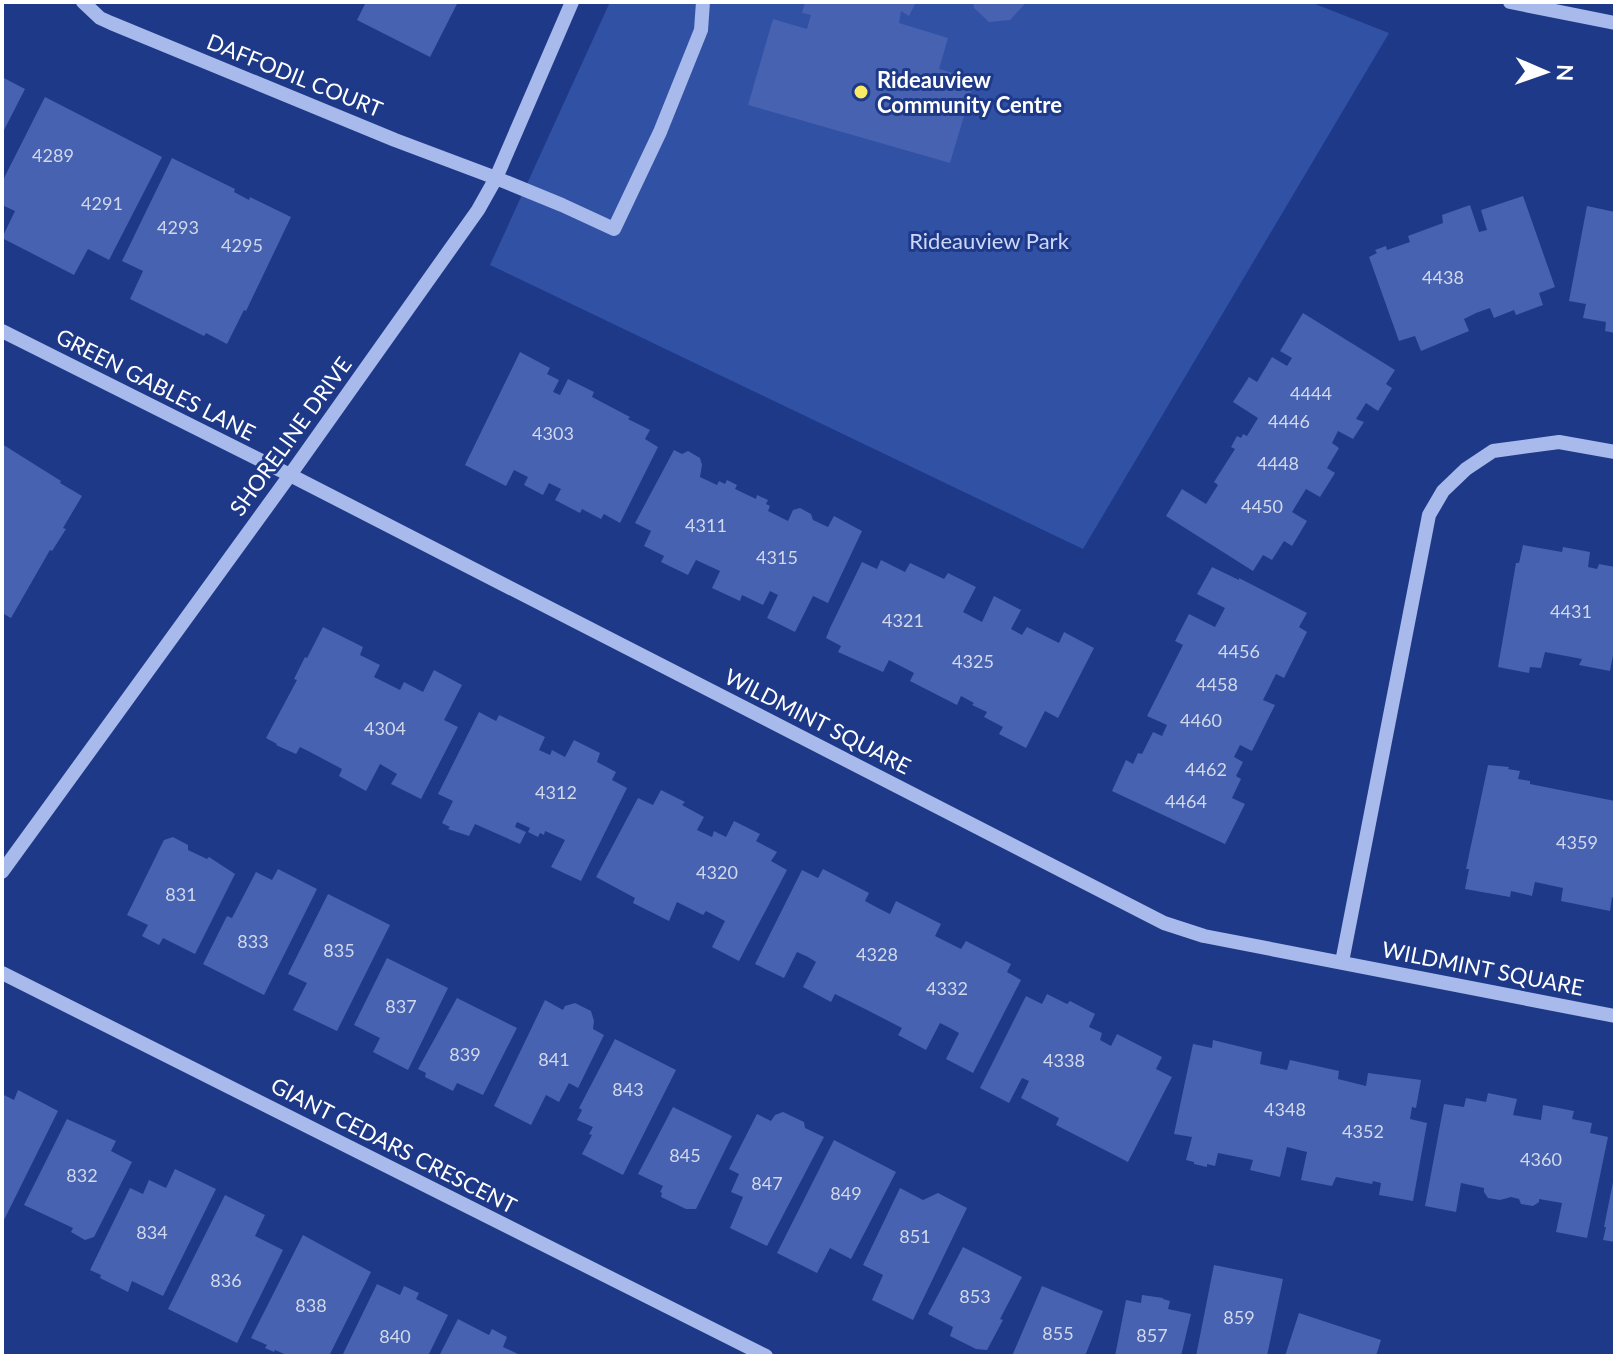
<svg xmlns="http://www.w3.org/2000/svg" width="1617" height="1358" font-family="Lato,sans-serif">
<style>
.green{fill:#3151a5}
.building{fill:#4662b0}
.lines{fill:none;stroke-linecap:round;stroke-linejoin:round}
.minor{stroke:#a8baeb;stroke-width:14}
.poi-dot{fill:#faeb67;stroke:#1e3988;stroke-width:3}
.labels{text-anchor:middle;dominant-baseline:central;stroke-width:6;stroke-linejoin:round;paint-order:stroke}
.number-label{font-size:18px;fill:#d1d8eb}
.street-label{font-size:22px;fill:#fff;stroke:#1e3988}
.poi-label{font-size:22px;font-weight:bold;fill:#fff;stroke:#1e3988;text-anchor:start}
.park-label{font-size:22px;fill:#cdd8f8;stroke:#1e3988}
</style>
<rect width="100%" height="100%" fill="#1e3988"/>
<!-- green -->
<path class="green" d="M610 2H1310L1389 33 1083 549 490 265Z"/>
<!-- building -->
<path class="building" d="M366 2H458L430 57 357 20Z
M805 2H916L909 16 901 11 899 23 948 38 939 69 975 79 950 163 748 105 773 19 807 29 811 15 802 13Z
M973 2H1024V5L1010 20 989 22 974 8Z
M2 77 25 89 2 134Z
M45 97 162 157 109 260 88 249 74 275 2 238 15 211 2 205V182Z
M172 158 235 189 234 192 249 200 250 197 291 217 246 311 244 310 227 344 206 333 204 336 130 299 143 271 122 261Z
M1523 196 1555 287 1539 293 1543 305 1516 315 1514 310 1494 318 1490 308 1476 313 1464 319 1469 331 1421 351 1415 336 1399 341 1369 257 1377 253 1375 250 1386 246 1387 250 1410 242 1408 236 1443 223 1442 215 1470 205 1479 232 1487 230 1481 210Z
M1587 206 1615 212V333L1605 331 1606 322 1583 318 1586 304 1569 301Z
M1303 313 1395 370 1386 384 1392 388 1378 411 1366 403 1356 419 1364 422 1353 439 1338 431 1332 443 1339 448 1327 468 1335 473 1320 497 1306 489 1292 512 1307 521 1292 546 1284 541 1272 560 1263 555 1253 571 1166 516 1182 489 1206 504 1218 485 1214 482 1235 449 1231 447 1237 436 1241 438 1243 434 1247 436 1258 418 1233 402 1249 377 1257 382 1272 357 1287 366 1292 358 1280 351Z
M520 352 550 368 547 374 559 380 553 392 560 395 568 379 594 392 592 397 630 417 628 419 650 430 645 439 658 447 620 523 604 514 601 519 582 509 580 513 555 500 561 489 549 483 543 495 524 485 528 477 514 470 506 486 465 465Z
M2 444 61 481 60 483 82 496 63 528 66 529 52 551 50 550 11 618 2 613Z
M674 450 682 454 688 451 700 458 702 465 700 477 717 485 719 481 725 484 727 480 737 485 735 489 756 499 757 495 768 500 766 504 770 506 768 511 788 521 793 510 800 508 811 514 813 520 828 527 834 516 862 531 828 603 813 596 795 632 767 618 778 595 770 591 763 605 742 595 740 601 712 588 720 571 696 560 688 575 661 562 664 556 644 546 651 531 635 523Z
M1523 545 1562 552 1563 547 1590 552 1588 567 1597 569 1599 564 1615 567V645L1610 671 1579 665 1582 659 1545 652 1541 668 1530 667 1529 673 1498 667 1516 563H1519Z
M881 560 905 572 910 563 944 579 948 573 976 587 963 612 982 622 994 596 1021 610 1011 629 1022 635 1027 627 1059 643 1064 632 1094 648 1058 718 1045 711 1026 748 999 734 1003 727 984 717 987 712 972 705 974 703 961 696 957 705 910 681 914 673 889 660 883 672 838 652 841 646 826 638 830 628 862 562 877 569Z
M1212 567 1239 580V578L1307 613 1299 627 1307 632 1284 678 1276 674 1263 700 1275 705 1252 751 1240 745 1234 757 1243 762 1236 776 1241 779 1232 798 1245 804 1225 844 1112 791 1126 760 1133 764 1138 753 1142 754 1153 732 1162 736 1167 725 1147 716 1183 645 1175 641 1189 614 1215 627 1225 608 1197 594Z
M323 627 363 647 360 655 380 665 374 677 400 690 404 682 423 692 434 670 462 685 444 720 458 727 421 799 391 784 397 774 380 764 366 791 339 776 342 769 310 752 300 747 296 754 276 745 277 744 266 738 297 680 294 679 305 657 307 658Z
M479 712 496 721 499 715 545 737 539 750 550 755 552 750 565 757 574 740 600 753 597 762 616 772 612 780 627 788 581 881 551 867 565 840 545 831 544 835 540 833 538 837 528 832 530 828 517 822 515 827 526 832 520 844 475 824 469 836 448 829 450 827 442 823 453 801 438 794Z
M1488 765 1509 767 1508 769 1520 771 1518 779 1530 781V784L1615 801V898L1612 897 1610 911 1561 901 1563 888 1535 882 1532 896 1511 891 1510 897 1465 889 1469 869H1466Z
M661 790 685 802 682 805 704 817 697 830 712 837 714 831 726 837 734 821 760 834 756 841 777 852 771 861 787 870 739 961 712 947 725 921 706 911 703 915 677 902 669 921 633 903 635 898 596 877 638 798 653 805Z
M173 837 188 845V850L207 859 209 857 235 874 195 954 163 938 159 945 142 936 148 925 127 915 164 840Z
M278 869 317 889 264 995 203 964 227 916 232 918 256 872 272 880Z
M823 869 869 893 865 901 878 908 890 914 896 901 941 924 935 936 961 949 966 941 1011 964 1007 972 1021 980 973 1073 946 1059 959 1033 950 1028 940 1023 926 1050 898 1035 902 1028 869 1011 835 994 831 1002 803 987 816 962 808 957 797 952 784 978 755 964 802 870 818 878Z
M328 894 390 925 337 1031 293 1010 307 983 288 974Z
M387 958 448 988 408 1070 373 1052 380 1038 354 1025Z
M1047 994 1067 1004 1070 1001 1095 1014 1089 1027 1102 1033 1100 1040 1111 1046 1117 1034 1162 1057 1156 1069 1172 1077 1128 1162 1056 1125 1059 1118 1021 1098 1029 1081 1022 1078 1009 1103 980 1088 1026 996 1042 1004Z
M457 998 517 1028 483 1095 457 1083 453 1091 425 1077 426 1073 418 1069Z
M545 1000 563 1010 565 1006 575 1003 591 1011 594 1021 593 1029 604 1035 578 1088 569 1083 559 1102 546 1095 531 1125 494 1106Z
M615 1039 676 1070 623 1175 582 1154 592 1135 589 1134 593 1127 577 1120 582 1110 579 1108Z
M1213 1040 1262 1052 1260 1064 1287 1070 1290 1060 1339 1071 1338 1079 1366 1086 1368 1073 1421 1080 1416 1108 1412 1107 1410 1119 1427 1123 1413 1201 1379 1195 1381 1183 1373 1181 1372 1184 1336 1177 1332 1186 1301 1180 1307 1152 1287 1147 1280 1177 1250 1170 1253 1160 1218 1153 1215 1166 1207 1164V1167L1194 1164V1162L1186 1160 1192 1137 1174 1134 1193 1044 1212 1048Z
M18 1090 58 1111 2 1224V1094L14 1100Z
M1488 1093 1517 1099 1513 1115 1541 1120 1543 1105 1574 1111 1572 1119 1592 1123 1590 1133 1608 1137 1587 1238 1556 1232 1562 1203 1539 1199V1202L1533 1206 1521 1204 1519 1199 1511 1197 1500 1200 1488 1198 1484 1192V1188L1461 1183 1456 1212 1425 1206 1444 1104 1464 1107 1466 1098 1486 1102Z
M673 1107 732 1136 696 1209H686L661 1197 662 1193 660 1192 663 1186 638 1174Z
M783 1112 804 1122 805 1128 824 1137 767 1246 730 1228 743 1197 731 1192 739 1174 729 1169 757 1114 771 1121 775 1115Z
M67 1119 116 1141 111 1151 132 1162 94 1237 85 1240 71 1232 73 1228 24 1205Z
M834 1140 896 1172 851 1259 830 1248 817 1273 777 1253Z
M175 1169 216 1189 163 1296 132 1281 128 1292 100 1278 101 1275 90 1270 130 1188 143 1194 149 1180 166 1188Z
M1614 1177 1615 1178V1242L1603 1240 1606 1227H1604Z
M900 1188 923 1200 938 1193 967 1208 913 1320 872 1300 883 1275 863 1265Z
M225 1195 265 1215 255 1236 283 1250 237 1343 168 1309Z
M303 1235 371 1272 329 1356H289L275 1350 274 1352 265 1348 267 1345 251 1338Z
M963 1247 1022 1277 1000 1319 1003 1320 987 1350 976 1349 950 1336 953 1327 928 1314Z
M1214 1265 1283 1279 1267 1356H1196Z
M377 1284 400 1295 404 1286 419 1293 416 1299 448 1315 428 1356H342Z
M1042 1286 1103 1311 1085 1356H1012Z
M1142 1295 1163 1298V1299L1170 1301 1168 1309 1191 1314 1181 1356H1115L1126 1300 1141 1303Z
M1299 1313 1381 1340 1376 1356H1285Z
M458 1319 489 1335 492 1329 507 1337 503 1347 522 1356H439Z"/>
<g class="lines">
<!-- minor -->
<path class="minor" d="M83 2 100 18 111 23 395 140 496 178 562 205 614 229 660 132 701 30 703 2
M1510 2 1615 23
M2 331 290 475 1164 923 1204 936 1615 1016
M2 872 290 475 478 210 496 178 572 2
M1342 962 1429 515 1443 491 1466 469 1493 451 1559 442 1615 452
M2 973 766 1356"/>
</g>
<!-- markers -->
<circle class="poi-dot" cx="861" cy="92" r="8"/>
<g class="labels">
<!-- number labels -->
<g class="number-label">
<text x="53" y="155">4289</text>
<text x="102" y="203">4291</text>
<text x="178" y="227">4293</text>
<text x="242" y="245">4295</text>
<text x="1443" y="277">4438</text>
<text x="1311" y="393">4444</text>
<text x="1289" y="421">4446</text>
<text x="553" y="433">4303</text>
<text x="1278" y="463">4448</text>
<text x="1262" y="506">4450</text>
<text x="706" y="525">4311</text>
<text x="777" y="557">4315</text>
<text x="1571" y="611">4431</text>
<text x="903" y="620">4321</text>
<text x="1239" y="651">4456</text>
<text x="973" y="661">4325</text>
<text x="1217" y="684">4458</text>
<text x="1201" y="720">4460</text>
<text x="385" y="728">4304</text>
<text x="1206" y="769">4462</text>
<text x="556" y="792">4312</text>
<text x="1186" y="801">4464</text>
<text x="1577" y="842">4359</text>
<text x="717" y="872">4320</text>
<text x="181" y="894">831</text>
<text x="253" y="941">833</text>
<text x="339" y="950">835</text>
<text x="877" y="954">4328</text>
<text x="947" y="988">4332</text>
<text x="401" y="1006">837</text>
<text x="465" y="1054">839</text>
<text x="554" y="1059">841</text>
<text x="1064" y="1060">4338</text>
<text x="628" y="1089">843</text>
<text x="1285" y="1109">4348</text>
<text x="1363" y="1131">4352</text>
<text x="685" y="1155">845</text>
<text x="1541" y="1159">4360</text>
<text x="82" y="1175">832</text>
<text x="767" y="1183">847</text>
<text x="846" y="1193">849</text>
<text x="152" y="1232">834</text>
<text x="915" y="1236">851</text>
<text x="226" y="1280">836</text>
<text x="975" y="1296">853</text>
<text x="311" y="1305">838</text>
<text x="1239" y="1317">859</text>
<text x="1058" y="1333">855</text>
<text x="1152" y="1335">857</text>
<text x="395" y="1336">840</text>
</g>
<!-- street labels -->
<g class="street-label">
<text transform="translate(295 75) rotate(22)">DAFFODIL COURT</text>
<text transform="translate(156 384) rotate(27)">GREEN GABLES LANE</text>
<text transform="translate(290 436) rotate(-54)">SHORELINE DRIVE</text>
<text transform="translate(818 721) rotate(27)">WILDMINT SQUARE</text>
<text transform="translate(1483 968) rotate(11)">WILDMINT SQUARE</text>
<text transform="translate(394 1145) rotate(27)">GIANT CEDARS CRESCENT</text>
</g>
<!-- poi labels -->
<g class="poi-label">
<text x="877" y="79">Rideauview<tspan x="877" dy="25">Community Centre</tspan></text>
</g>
<!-- park labels -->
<g class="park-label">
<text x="989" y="240">Rideauview Park</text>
</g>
</g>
<!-- border -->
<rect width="1617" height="1358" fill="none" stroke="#ffffff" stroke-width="8"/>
<!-- north arrow -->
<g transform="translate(1545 72) rotate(92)" stroke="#1e3988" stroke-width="6" paint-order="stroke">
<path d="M0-6L14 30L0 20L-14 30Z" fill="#ffffff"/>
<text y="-12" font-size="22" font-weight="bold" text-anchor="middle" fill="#ffffff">N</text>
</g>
</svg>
